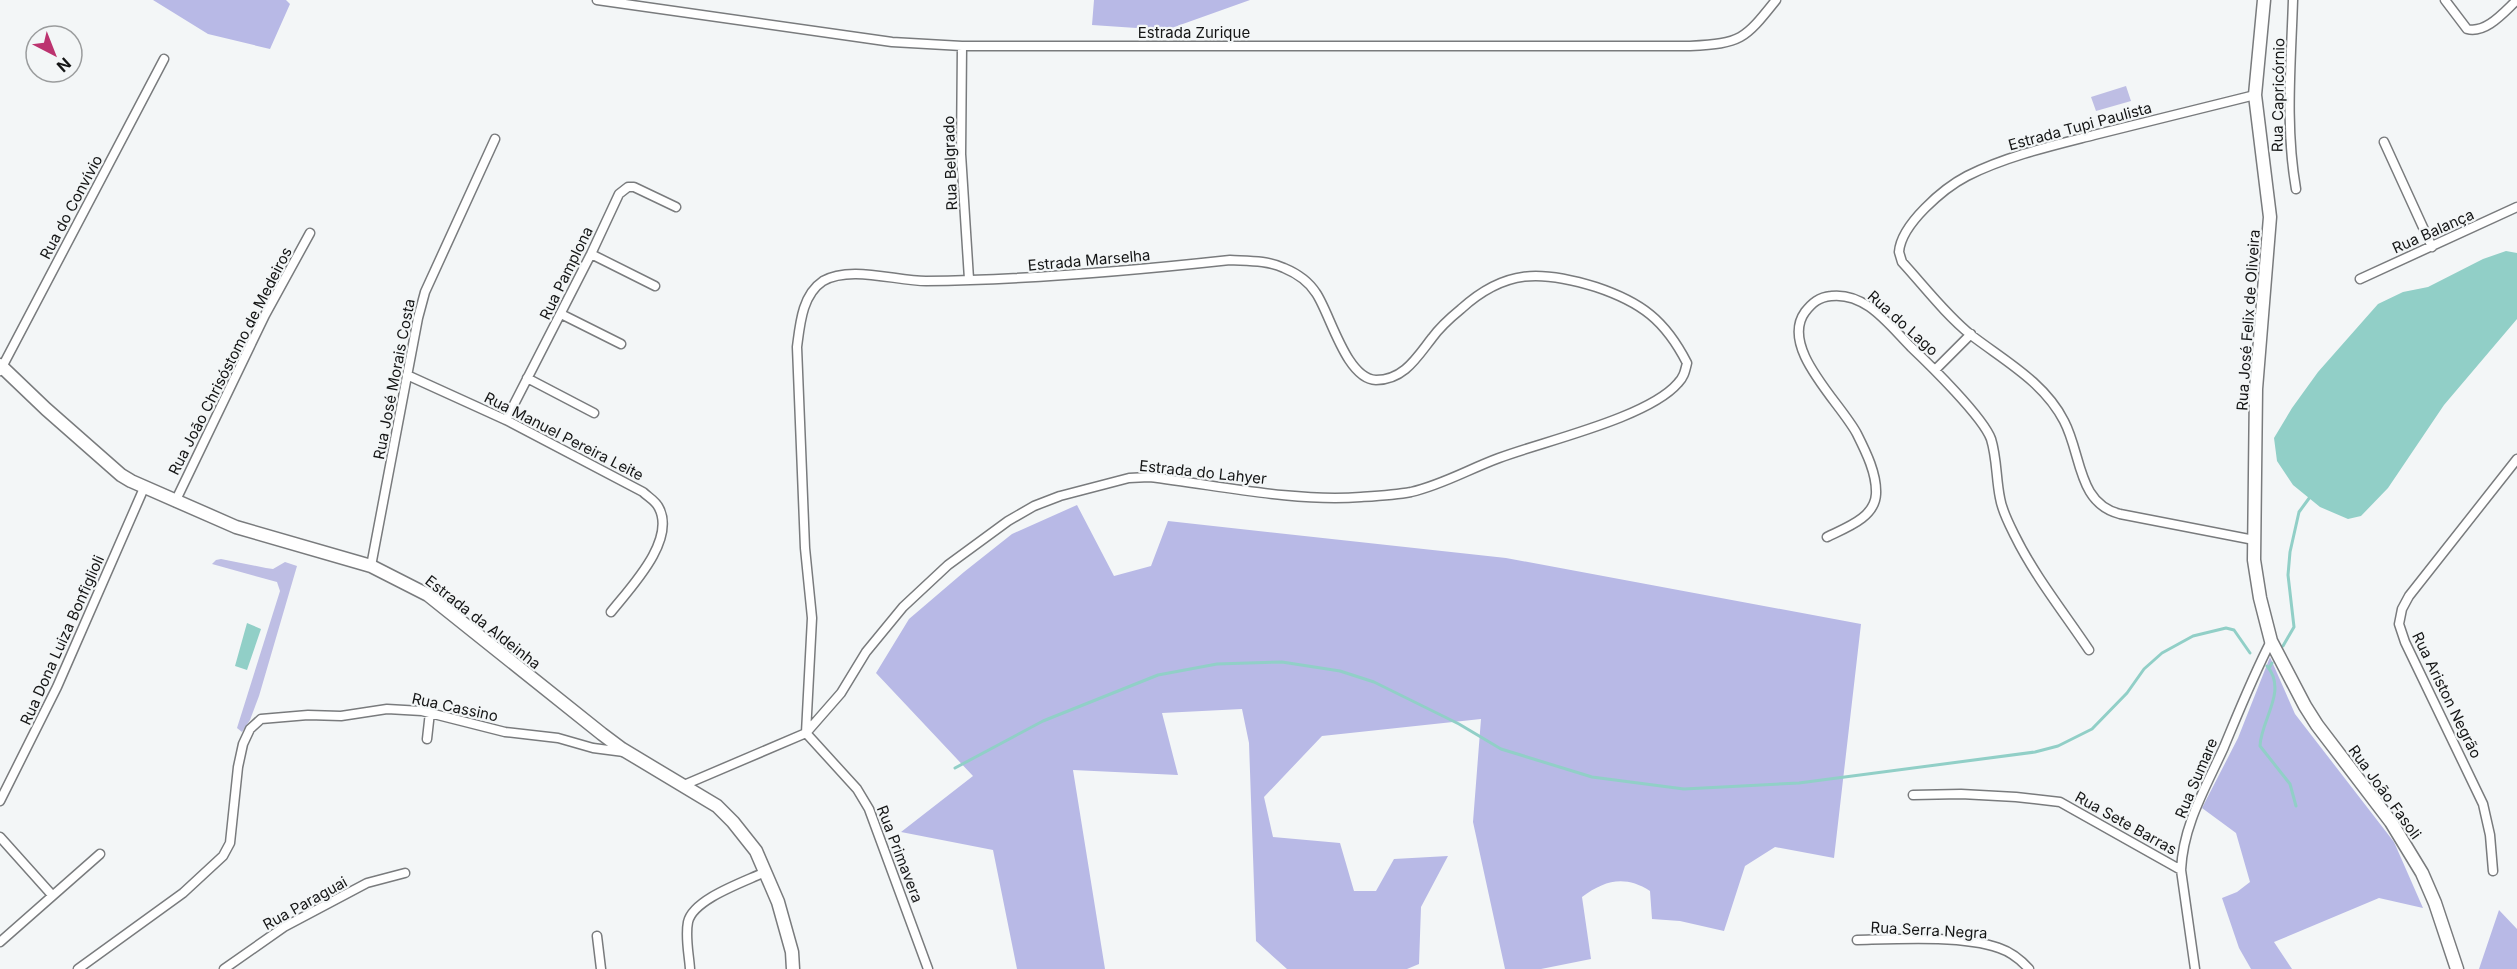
<svg xmlns="http://www.w3.org/2000/svg" width="2517" height="969" font-family="Inter,sans-serif">
<style>
.green{fill:#bebee4}
.forest{fill:#b8b9e6}
.water{fill:#91cfc7}
.lines{fill:none;stroke-linecap:round;stroke-linejoin:round}
.stream{stroke:#91cfc7;stroke-width:3}
.street-casing{stroke:#797b7d;stroke-width:11}
.secondary-casing{stroke:#797b7d;stroke-width:15}
.street{stroke:#fff;stroke-width:8}
.secondary{stroke:#fff;stroke-width:12}
.labels{text-anchor:middle;dominant-baseline:central;stroke-width:4.5;stroke-linejoin:round;paint-order:stroke}
.street-label{font-size:15px;fill:#141515;stroke:#f3f6f7}
</style>
<rect width="100%" height="100%" fill="#f3f6f7"/>
<!-- green -->
<path class="green" d="M2126 86 2131 101 2096 111 2091 97Z
M221 559 266 568 273 569 285 562 297 566 259 696 250 720 242 732 237 728 280 591 277 582 212 564 216 560Z"/>
<!-- forest -->
<path class="forest" d="M153 0H286L290 4 270 49 208 34Z
M1094 0H1250L1166 30 1092 25Z
M1077 505 1114 576 1151 566 1168 521 1506 558 1861 624 1834 858 1775 847 1745 866 1724 931 1680 921 1652 919 1650 891C1625 875 1605 880 1582 897L1591 959 1541 969H1505L1473 822 1481 719 1322 736 1264 797 1273 837 1340 843 1354 891H1376L1394 859 1448 856 1421 907 1419 964 1407 969H1287L1256 941 1249 743 1242 709 1162 713 1178 775 1073 770 1105 969H1017L993 850 901 832 973 776 876 673 909 619 964 572 1012 534Z
M2270 657 2295 714 2394 842 2423 908 2379 898 2274 942 2292 969H2251L2239 948 2222 898 2237 892 2250 882 2236 833 2202 808 2238 738Z
M2499 910 2517 929V969H2479Z"/>
<!-- water -->
<path class="water" d="M2506 251 2517 253V319L2444 405 2388 488 2361 516 2348 519 2320 507 2293 485 2277 461 2274 438 2292 408 2318 372 2378 304 2403 292 2428 287 2483 259Z
M247 623 261 629 247 670 235 666Z"/>
<g class="lines">
<!-- stream -->
<path class="stream" d="M2283 646 2294 627 2288 575 2290 552 2299 512 2310 497
M2267 666C2288 691 2261 719 2260 746L2290 784 2296 806
M2269 668 2272 663
M955 768 1043 721 1158 675 1217 664 1282 662 1340 671 1374 682 1459 724 1501 749 1592 777 1684 789 1799 783 2035 752 2058 746 2092 729 2127 693 2144 669 2162 653 2193 636 2226 628 2234 630 2250 653"/>
<!-- street casing -->
<g class="street-casing">
<path id="street" d="M597 0 892 42 962 46H1690C1742 43 1744 40 1776 0
M2293 0C2291 64 2285 126 2296 189
M2445 0 2467 29C2486 34 2504 12 2517 0
M962 46 961 154 969 279
M2384 142 2432 247
M591 254 655 286
M2360 279 2517 207
M561 314 621 344
M1935 370 1971 334
M0 371 164 59
M407 375 506 420 643 492C648 497 656 501 659 508 676 541 630 588 611 612
M527 378 594 413
M506 420 591 254 619 194 628 187H634L676 207
M175 502 265 315 310 233
M1827 537C1845 528 1875 518 1876 494 1877 474 1866 452 1857 434 1841 403 1779 348 1805 312 1812 303 1819 297 1831 296 1866 292 1889 325 1911 347 1930 365 1983 417 1991 439 1997 458 1996 479 2000 498 2002 511 2009 524 2015 536 2034 575 2065 614 2089 650
M2254 540 2120 514C2077 503 2082 455 2064 421 2044 382 2005 361 1971 335 1945 314 1924 286 1902 262L1899 252C1901 224 1944 188 1967 176 2007 156 2051 146 2094 135 2148 122 2201 108 2255 95
M371 566 418 318 425 292 495 139
M427 739 430 712
M684 785 806 733 841 693 866 652 903 607 948 565 1008 521 1034 506 1060 496 1129 478 1149 477C1218 485 1291 502 1361 497 1377 496 1395 495 1411 492 1442 485 1469 469 1499 458 1544 441 1648 418 1678 383 1684 377 1685 371 1687 363 1665 320 1641 302 1596 287 1541 270 1505 269 1461 309 1450 318 1440 327 1432 338 1417 357 1404 380 1376 380 1346 379 1330 313 1316 293 1309 282 1296 273 1284 268 1267 260 1248 261 1230 260 1129 271 1028 280 926 281 896 281 850 265 823 281 802 295 800 324 797 347L805 548 812 618 806 733 857 789 869 809 928 969
M1913 795 1961 794 2016 797 2060 802 2181 870
M0 801 57 687 144 488
M0 837 52 895
M2493 871 2490 835 2483 804 2405 642 2399 624 2402 609 2409 596 2517 459
M597 936 601 969
M1857 940C1896 939 1963 935 1999 948 2011 952 2021 960 2029 969
M0 942 100 854
M78 969 183 893 223 856 230 843 238 767 243 744 250 729 261 719 308 715 341 716 387 709 422 711 505 732 558 738 593 748 624 752
M224 969 284 927 367 883 405 873
M690 969C689 954 685 937 688 922 693 899 744 882 765 872
M2195 969 2181 870C2183 825 2206 787 2224 747 2239 711 2253 676 2271 641"/>
</g>
<!-- secondary casing -->
<g class="secondary-casing">
<path id="secondary" d="M2264 0 2255 95 2270 217 2256 389 2254 560 2260 598 2271 641 2305 706 2317 725 2391 822 2422 873 2435 903 2457 969
M0 365 46 409 121 475 131 481 236 527 371 566 428 595 602 734 622 749 717 806 733 822 756 851 778 902 792 952 793 969"/>
</g>
<!-- street -->
<use href="#street" class="street"/>
<!-- secondary -->
<use href="#secondary" class="secondary"/>
</g>
<g class="labels">
<!-- street labels -->
<g class="street-label">
<text x="1194" y="32">Estrada Zurique</text>
<text transform="translate(2278 95) rotate(-89)">Rua Capricórnio</text>
<text transform="translate(2080 126) rotate(-15)">Estrada Tupi Paulista</text>
<text transform="translate(950 163) rotate(-92)">Rua Belgrado</text>
<text transform="translate(71 207) rotate(-62)">Rua do Convívio</text>
<text transform="translate(2433 231) rotate(-24)">Rua Balança</text>
<text transform="translate(1089 260) rotate(-5)">Estrada Marselha</text>
<text transform="translate(566 273) rotate(-64)">Rua Pamplona</text>
<text transform="translate(2248 320) rotate(-86)">Rua José Felix de Oliveira</text>
<text transform="translate(1903 323) rotate(42)">Rua do Lago</text>
<text transform="translate(230 361) rotate(-63)">Rua João Chrisóstomo de Medeiros</text>
<text transform="translate(394 379) rotate(-79)">Rua José Morais Costa</text>
<text transform="translate(564 436) rotate(27)">Rua Manuel Pereira Leite</text>
<text transform="translate(1203 472) rotate(6)">Estrada do Lahyer</text>
<text transform="translate(483 622) rotate(38)">Estrada da Aldeinha</text>
<text transform="translate(62 640) rotate(-66)">Rua Dona Luiza Bonfiglioli</text>
<text transform="translate(2447 695) rotate(64)">Rua Ariston Negrão</text>
<text transform="translate(455 707) rotate(12)">Rua Cassino</text>
<text transform="translate(2196 778) rotate(-67)">Rua Sumare</text>
<text transform="translate(2385 792) rotate(54)">Rua João Fasoli</text>
<text transform="translate(2126 823) rotate(29)">Rua Sete Barras</text>
<text transform="translate(900 854) rotate(69)">Rua Primavera</text>
<text transform="translate(305 903) rotate(-29)">Rua Paraguai</text>
<text transform="translate(1929 930) rotate(3)">Rua Serra Negra</text>
</g>
</g>
<!-- north arrow -->
<g transform="translate(54 54) rotate(138)"><circle r="28" fill="#f3f6f7" stroke="#9a9c9d" stroke-width="1.5"/>
<path d="M0-4.5L10 22L0 15L-10 22Z" fill="#bc336f"/>
<text y="-9" font-size="16" font-weight="bold" text-anchor="middle" fill="#141515">N</text>
</g>
</svg>
